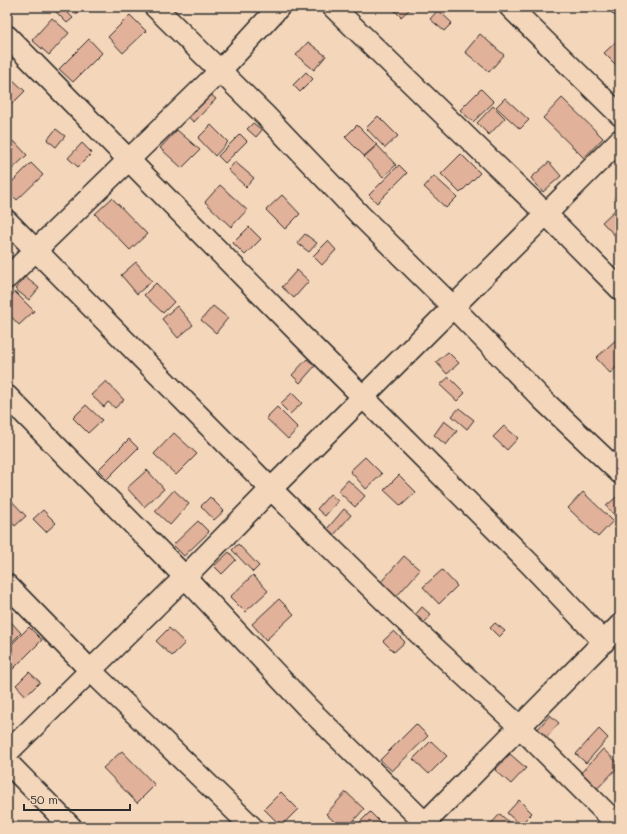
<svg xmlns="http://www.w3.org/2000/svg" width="627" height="834" font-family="Mali,sans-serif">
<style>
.building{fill:#e1b19a;stroke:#2b2b2b}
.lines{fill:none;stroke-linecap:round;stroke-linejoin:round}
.minor-casing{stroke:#2b2b2b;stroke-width:24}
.minor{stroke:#f4d6ba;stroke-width:21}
</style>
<rect width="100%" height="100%" fill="#f4d6ba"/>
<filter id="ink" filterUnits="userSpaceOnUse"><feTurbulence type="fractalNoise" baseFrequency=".025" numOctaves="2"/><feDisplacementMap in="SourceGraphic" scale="8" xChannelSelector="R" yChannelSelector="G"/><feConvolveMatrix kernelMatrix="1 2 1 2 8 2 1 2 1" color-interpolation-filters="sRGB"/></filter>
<g filter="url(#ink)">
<!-- building -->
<path class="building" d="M51 7H62L73 18 67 23Z
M67 7H84L75 15Z
M391 7H412L401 17Z
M606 7H620V21Z
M438 10 452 23 444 31 430 19Z
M130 15 146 31 123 53 108 37Z
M52 18 69 33 49 55 32 40Z
M480 34 504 55 489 72 465 52Z
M620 38V65L618 67 604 53Z
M89 39 102 53 73 82 59 69Z
M308 42 326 56 314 70 296 55Z
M306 72 313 79 300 92 293 85Z
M13 80 25 91 7 109V86Z
M481 89 494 102 473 122 460 110Z
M209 93 216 99 194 122 188 117Z
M505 98 529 120 520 129 496 107Z
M562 98 603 138 584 158 543 118Z
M493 106 505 118 489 135 477 123Z
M378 116 398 136 385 148 366 128Z
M253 123 262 130 256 137 247 129Z
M211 125 228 142 215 156 198 138Z
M357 125 377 145 364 156 345 137Z
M56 129 65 136 56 147 47 140Z
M177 130 200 150 182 168 160 148Z
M240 134 247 141 225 163 218 156Z
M14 141 27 155 7 174V148Z
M82 143 92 153 78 167 68 158Z
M377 145 396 165 383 177 364 157Z
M461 154 480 173 460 193 441 174Z
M235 162 254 178 246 187 228 170Z
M549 162 561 176 543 192 531 178Z
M31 163 43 175 17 200 7 190V187Z
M399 165 407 173 377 203 369 195Z
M434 176 457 197 446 208 424 187Z
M220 185 247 210 231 227 205 202Z
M620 191V203L614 198Z
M282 195 300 214 285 229 266 210Z
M112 198 147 234 130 250 95 214Z
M616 209 620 214V241L602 222Z
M249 227 261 239 245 255 233 243Z
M305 234 317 243 309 252 297 243Z
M328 241 336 250 322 265 313 256Z
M136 262 152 281 137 294 121 275Z
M297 270 309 281 294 298 282 287Z
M25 277 39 288 29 300 15 289Z
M156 283 174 302 163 313 144 295Z
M15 292 34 311 19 325 7 312V300Z
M177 306 193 325 178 338 162 319Z
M213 306 228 318 216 333 201 320Z
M620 336V364L610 373 596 358Z
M448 352 459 363 447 374 436 362Z
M307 359 315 366 300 383 292 375Z
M449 377 465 393 457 401 440 385Z
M106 381 124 400 115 408 108 402 104 407 91 395Z
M292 393 302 403 290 414 280 404Z
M86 405 102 420 88 433 73 418Z
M277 407 298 428 288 439 266 418Z
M459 408 474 420 467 429 452 416Z
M444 421 457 431 446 445 434 435Z
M504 426 518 438 507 450 493 437Z
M174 433 197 454 176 475 154 454Z
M129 439 138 448 107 479 98 470Z
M365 457 382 474 366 489 350 471Z
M147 470 164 489 144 507 127 488Z
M399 475 416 492 401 506 384 490Z
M348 480 365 496 355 507 338 491Z
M174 490 189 504 170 525 155 511Z
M583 492 613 521 598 537 568 508Z
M330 494 338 501 325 516 317 509Z
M620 494V515L617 518 606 506Z
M7 496 26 516 15 526 7 517Z
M210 497 224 511 214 520 201 506Z
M344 509 351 515 334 535 327 529Z
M43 510 56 523 46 532 33 519Z
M198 521 209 532 184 556 173 545Z
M238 544 259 566 253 572 232 550Z
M229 552 236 560 222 574 214 566Z
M404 556 420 570 396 597 380 583Z
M442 570 457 586 439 604 423 587Z
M253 575 268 591 245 612 230 597Z
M279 599 294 614 266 640 252 624Z
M422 607 431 615 424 623 415 615Z
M11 622 21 633 7 647V626Z
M495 623 505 631 499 637 490 628Z
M29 627 42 640 7 675V649Z
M169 628 185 643 172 656 156 641Z
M394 631 405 642 394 652 383 641Z
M29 672 40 682 26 696 16 685Z
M550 715 559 723 545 739 536 731Z
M416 724 428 736 392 771 380 760Z
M599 729 608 738 586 763 576 754Z
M431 741 447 756 429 774 413 759Z
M603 749 620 765 594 792 578 776Z
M122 751 155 785 137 803 103 768Z
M510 754 526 768 511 784 495 770Z
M281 792 298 809 281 826 264 809Z
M346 792 364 809 348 827H340L326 814Z
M519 800 532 813 520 825 507 813Z
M370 812 385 827H355Z
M500 814 514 827H488Z"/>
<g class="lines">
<!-- minor casing -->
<g class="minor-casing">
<path id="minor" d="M155 7 265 115 360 215 453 307 543 400 620 473
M333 7 546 214 620 289
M510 7 620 115
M7 36 304 338 530 564 604 642
M7 221 271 489 399 615 520 727 620 827
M7 278 220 71 279 7
M7 396 185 577 307 707 429 827
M7 585 90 670 252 827
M7 753 185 577 271 489 620 140
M7 762 71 827
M421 827 620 625"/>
</g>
<!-- minor -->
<use href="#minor" class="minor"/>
</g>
</g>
<!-- margin -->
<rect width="627" height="834" fill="none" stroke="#f4d6ba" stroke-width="24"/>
<rect x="12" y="12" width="603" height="810" fill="none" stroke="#2b2b2b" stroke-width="1.5" filter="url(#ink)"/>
<!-- scale -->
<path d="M24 804v6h106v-6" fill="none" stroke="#2b2b2b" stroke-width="2"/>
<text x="30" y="804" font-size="12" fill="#2b2b2b" stroke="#f4d6ba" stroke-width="3" paint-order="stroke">50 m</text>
</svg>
